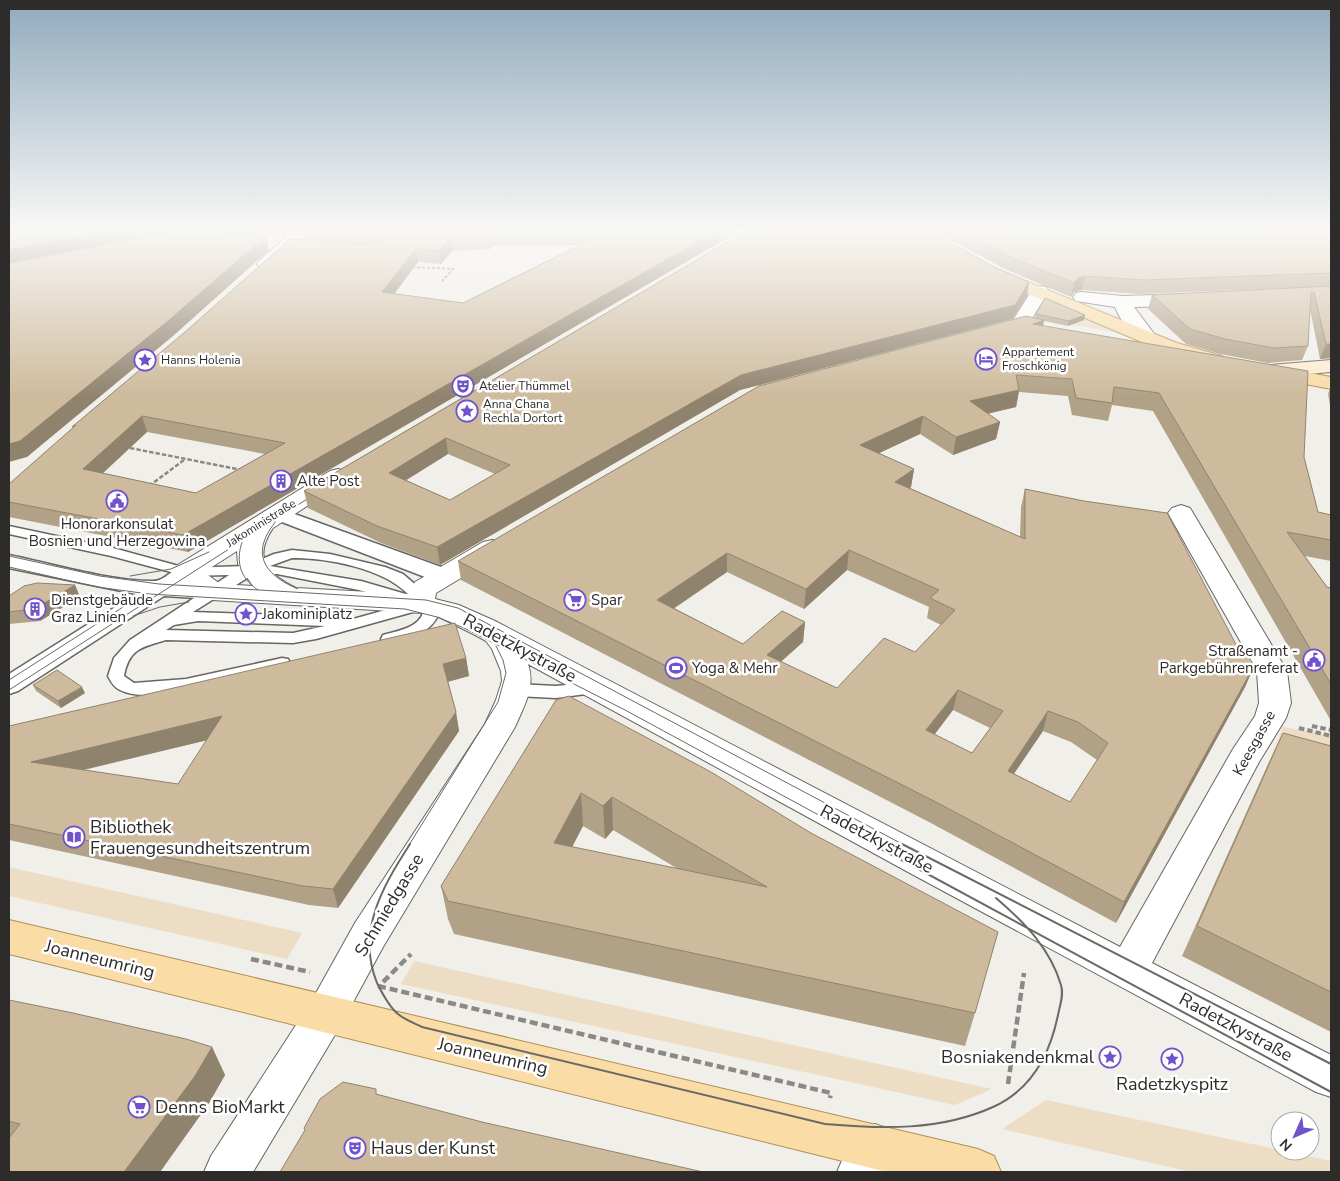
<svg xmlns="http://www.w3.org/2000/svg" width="1340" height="1181" font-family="'Nunito Sans',sans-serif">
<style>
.green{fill:#edddc4}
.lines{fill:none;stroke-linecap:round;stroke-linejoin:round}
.service-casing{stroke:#686662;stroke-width:3}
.pedestrian-casing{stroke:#686662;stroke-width:3}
.minor-casing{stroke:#686662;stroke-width:2}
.secondary-casing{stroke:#686662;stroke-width:2}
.primary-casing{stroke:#b08f56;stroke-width:2}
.path-far3{stroke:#8a8986;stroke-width:2;stroke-dasharray:3 2;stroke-linecap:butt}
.path-far2{stroke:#8a8986;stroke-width:2.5;stroke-dasharray:4.5 2;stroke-linecap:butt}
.path-far1{stroke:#8a8986;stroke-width:4;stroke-dasharray:5.5 3;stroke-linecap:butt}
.path{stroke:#8a8986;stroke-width:4.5;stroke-dasharray:8 4;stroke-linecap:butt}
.service{fill:#fff;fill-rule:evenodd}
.pedestrian{fill:#fff;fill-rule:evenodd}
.minor{fill:#fff;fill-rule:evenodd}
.secondary{fill:#fcedd3;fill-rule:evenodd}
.primary{fill:#fadca7;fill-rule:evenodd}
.tram-far1{stroke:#6a6967;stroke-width:1}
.tram{stroke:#6a6967;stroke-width:2}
.wall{fill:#b1a187;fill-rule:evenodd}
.shaded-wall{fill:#90836e}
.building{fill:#cebb9d;stroke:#90836e;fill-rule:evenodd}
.labels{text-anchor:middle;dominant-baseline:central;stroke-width:5;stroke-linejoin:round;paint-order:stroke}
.far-poi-label{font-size:12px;fill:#2d2c2b;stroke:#fff;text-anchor:start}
.far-street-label{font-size:12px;fill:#2d2c2b;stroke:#fff}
.poi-label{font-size:15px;fill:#2d2c2b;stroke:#fff;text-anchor:start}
.street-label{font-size:15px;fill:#2d2c2b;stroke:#fff}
.near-street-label{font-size:18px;fill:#2d2c2b;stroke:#fff}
.near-poi-label{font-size:18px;fill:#2d2c2b;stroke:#fff;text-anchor:start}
</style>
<rect width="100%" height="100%" fill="#f1efea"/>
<!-- green -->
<path class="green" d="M1065 315 1079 322 1089 318 1130 335 1067 324Z
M1283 727 1331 735V781L1268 764Z
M9 867 302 933 287 959 9 896Z
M414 961 992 1089 955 1105 401 984Z
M1046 1100 1331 1161V1172H1191L1002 1129Z"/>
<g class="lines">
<!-- service casing -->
<g class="service-casing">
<path id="service" d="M9 526 113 548 186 568 246 566 274 554 292 550 330 554 385 567 403 574 418 587 439 613C431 634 408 639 389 644L383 643 381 639 383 635C397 631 418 628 423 613L420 610 316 639 293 643 166 640C143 647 129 648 124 676L134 683 186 679 282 658 288 659 290 663 288 667 282 668C246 677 153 707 120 690 114 687 111 682 108 676L114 658 130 640 229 575 186 576 111 556 9 534ZM292 558C328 558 383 568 409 595L361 581 270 566ZM277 574 359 590 407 604 346 621 339 617 193 612 252 575ZM198 621 325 626 293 633 166 630 174 625Z
M595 682 601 684 603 688 601 692 556 698 516 696 510 694 508 690 510 686 516 684 556 686Z"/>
</g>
<!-- pedestrian casing -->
<g class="pedestrian-casing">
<path id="pedestrian" d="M289 512 441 567 444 572 441 577 433 579 425 577 282 522 279 518 282 514Z
M9 555C53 564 109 581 152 581 168 582 173 562 194 567L197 572 184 583 221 587 224 592 221 597 213 599 164 596 18 691 9 694V674L136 594 9 568Z"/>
</g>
<!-- minor casing -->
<g class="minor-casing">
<path id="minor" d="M293 231H311L272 268H260L257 264 260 260Z
M1040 286 1046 287 1049 291 1031 320 1033 324 1030 328H1016L1013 320 1034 287Z
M1082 292 1123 296 1188 294 1194 296 1197 300 1194 304 1188 306 1134 307 1155 335 1152 339C1148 340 1144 341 1140 340 1131 335 1118 316 1115 307L1076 301 1073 297 1076 293Z
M338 469 346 471 350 476 346 481 273 528C252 559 268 574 296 588L408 594 415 582 483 542 492 540 501 542 505 548 501 554 436 593 435 599 459 605 495 621 1120 947 1233 749 1255 716 1259 703 1257 671 1168 513 1172 508 1181 505 1190 508 1287 671 1291 703 1286 718 1259 762 1152 963 1331 1055V1097L1316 1092 908 872 528 664C536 687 524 706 515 727L383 947 339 1028 253 1172H204L211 1156 311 1002 355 923 485 724 496 700 502 681 501 671 492 649 486 641 475 635 439 617 422 613 213 600C198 597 181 585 173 572L176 566 330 471ZM237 551 238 564 253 586 220 584 204 572Z
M875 1124 891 1131 898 1147 885 1172H837L844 1156 859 1131Z"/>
</g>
<!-- secondary casing -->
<g class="secondary-casing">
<path id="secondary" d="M1331 360V372L1269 377 1262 375 1259 371 1262 367 1269 365Z"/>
</g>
<!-- primary casing -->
<g class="primary-casing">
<path id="primary" d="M994 268 1177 343 1222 356 1225 360 1222 364 1215 366 1163 351 988 277 985 273 988 269Z
M1271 366 1331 377V389L1264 376 1261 372 1264 368Z
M9 920 978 1149 994 1156 1001 1172H887L9 954Z"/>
</g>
<!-- path-far3 -->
<path class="path-far3" d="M412 267 453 269 442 281"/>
<!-- path-far2 -->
<path class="path-far2" d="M130 448 242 470
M149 486 184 460"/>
<!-- path-far1 -->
<path class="path-far1" d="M1312 726 1331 730
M1299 728 1331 736"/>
<!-- path -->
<path class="path" d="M251 959 310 972
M383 982 411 954
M378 986 831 1093 830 1098
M1008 1084 1024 973"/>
<!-- service -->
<use href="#service" class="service"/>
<!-- pedestrian -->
<use href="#pedestrian" class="pedestrian"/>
<!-- minor -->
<use href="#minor" class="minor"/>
<!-- secondary -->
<use href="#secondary" class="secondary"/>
<!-- primary -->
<use href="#primary" class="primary"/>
<!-- tram-far1 -->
<path class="tram-far1" d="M277 520C250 552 262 574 298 589
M244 537C235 558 238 577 258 590
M9 556 100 576 159 584 426 600 458 608 904 845
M9 567 97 587 149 594 405 609 437 617 464 628 625 710 874 845
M130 576 171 569 209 552
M133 616 160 607 189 602
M9 680 145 593
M9 690 318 492
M409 845 498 702 506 673 503 660 496 646"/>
<!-- tram -->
<path class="tram" d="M410 844C383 886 356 931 377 983 382 993 389 1007 398 1014 405 1020 414 1023 422 1027L825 1124C882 1129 940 1131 993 1107 1031 1090 1050 1054 1058 1015 1060 1005 1064 995 1061 985 1050 948 1024 922 996 898
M872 844 1331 1092
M902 844 1331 1064"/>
</g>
<!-- wall -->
<path class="wall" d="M202 231H290L283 237Z
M304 231H739L188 552 9 517V484L340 243 306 239ZM582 245 463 303 394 294 418 262 441 264 452 251 491 249V246ZM147 432 265 454 196 493 103 473Z
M746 231 1027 296 1012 319 740 390 440 565 381 543 308 508 304 491ZM448 454 495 474 450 500 406 480Z
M934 231H1331V358L1320 359 1310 309 1308 346 1302 360 1268 363 1220 354 1186 344 1148 309 1152 295 1290 288 1140 294 1082 290 1074 292 1071 297 1005 269Z
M1036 314 1085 315 1084 320 1068 326 1044 321 1043 326 1304 457 1318 512 1331 515V561L1305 556 1327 587 1331 588V721L1153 411 1112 405 1108 421 1072 415 1068 396 1019 392 1016 407 988 414 1000 422 996 439 953 455 920 434 879 453 914 469 911 487 910 488 1020 537 1021 507 1025 489 1241 654 1254 666 1245 687 1116 923 929 822 461 580 458 561 1035 318ZM847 570 929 607 927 618 941 625 915 652 837 688 781 662 803 642 805 622 743 644 674 608 727 572 804 609ZM953 710 990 728 972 753 934 735ZM1043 731 1071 742 1097 760 1070 802 1014 774Z
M1331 385V411L1328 394Z
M75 585 80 597 40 621 9 624V596Z
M466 658 469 676 448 682 456 712 459 731 338 908 309 905 9 840V726ZM207 740 178 784 84 770Z
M33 685 85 693 61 708 36 691Z
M556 700 975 1013 965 1046 454 934 448 919 441 886ZM583 826 605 839 613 830 678 869 572 847Z
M1283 733 1331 746V1032L1182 956 1268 764Z
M9 1000 212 1047 225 1075 209 1103 160 1172H9Z"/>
<!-- shaded-wall -->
<path class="shaded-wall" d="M105 231H175L9 264V250Z
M282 231H290L283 237Z
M717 231H739L188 552 183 535Z
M490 233 491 246V249L489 236Z
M266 236 269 250 173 336 27 457 9 462V444Z
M450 238 452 251 441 264 439 251Z
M416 249 418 262 385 306 382 292Z
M1085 276 1082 290 1074 292 1071 297 1074 283 1078 278Z
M1029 282 1027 296 1012 319 740 390 440 565 437 547 741 375Z
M1085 315 1084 320 1068 326 1069 321Z
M1044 320 1041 336 1033 324Z
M1326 344H1331V358L1320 359Z
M1019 390 1016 407 966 418 970 401Z
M142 416 147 432 89 486 83 469Z
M923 416 920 434 858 463 860 445Z
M1000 422 996 439 953 455 956 437Z
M446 438 448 454 392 489 389 473Z
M914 469 911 487 892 500 895 482Z
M849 550 847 570 804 609 806 589Z
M727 553V572L657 620V600Z
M75 585 80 597 40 621 34 609Z
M805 622 803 642 765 675 767 655Z
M466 658 469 676 446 682 443 664Z
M1254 666 1245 687 1116 923 1124 902Z
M82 687 85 693 61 708 58 701Z
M958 690 953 710 922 751 926 730Z
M1048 711 1043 731 1002 791 1008 771Z
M456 712 459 731 338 908 333 889Z
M222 716 229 735 40 780 31 762Z
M581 793 583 826 557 876 554 843Z
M612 797 613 830 605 839 603 806Z
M212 1047 225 1075 209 1103 160 1172H124Z"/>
<!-- building -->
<path class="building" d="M9 231H105L9 250Z
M175 231H188L266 236 168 321 20 441 9 444V263Z
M355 231H582L490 233 489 236 450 238 439 251 416 249 382 292 463 303 608 231H717L183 535 9 502V484L76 425 72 427 185 332 290 239 374 246 382 244 384 238 382 234ZM142 416 285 443 196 493 83 469Z
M746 231H930L994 267 1029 282 1015 305 741 375 437 547 377 526 304 491ZM446 438 510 465 450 500 389 473Z
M960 231H1331V273L1144 280 1085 276 1078 278 1074 283 1007 256Z
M1331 286V344H1326L1314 292 1311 293 1308 346 1274 348 1225 339 1190 329 1152 295Z
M1045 298 1085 315 1069 321 1036 314Z
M1026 316 1044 320 1033 324 1308 371 1304 457 1318 512 1331 515V540L1287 532 1327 587 1331 588V684L1159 393 1114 387 1112 403 1076 398 1072 379 1016 375 1019 390 970 401 1000 422 956 437 923 416 860 445 914 469 895 482 1025 539V489L1084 501 1167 513 1241 654 1248 655 1254 666 1124 902 934 801 458 561 759 386ZM849 550 939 590 930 598 955 610 915 652 884 638 837 688 767 655 805 622 782 611 743 644 657 600 727 553 806 589ZM958 690 1003 711 972 753 926 730ZM1048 711 1078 722 1108 743 1070 802 1008 771Z
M37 583 75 585 34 609 9 612V596L24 586Z
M455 623 466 658 443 664 456 712 333 889 303 886 9 824V726ZM222 716 178 784 31 762Z
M57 670 82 687 58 701 33 685Z
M569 696 711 772 811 833 998 932 975 1013 448 901 441 886 556 700ZM581 793 603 806 612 797 767 887 554 843Z
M1283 733 1331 746V992L1197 926Z
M9 1000 73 1013 186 1039 212 1047 195 1076 124 1172H9V1138L20 1124 9 1121Z
M343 1082 376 1089V1094L482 1122 703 1172H280L305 1130 304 1128 320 1099Z"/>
<!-- sky -->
<linearGradient id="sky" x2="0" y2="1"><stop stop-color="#90aabd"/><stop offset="0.58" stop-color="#f9f8f6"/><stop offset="1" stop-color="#f9f8f6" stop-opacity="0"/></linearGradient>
<rect width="1340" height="397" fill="url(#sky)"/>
<!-- icons -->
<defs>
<g id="hotel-ring" transform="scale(1.125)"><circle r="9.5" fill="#fff" stroke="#7052cc" stroke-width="1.5"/><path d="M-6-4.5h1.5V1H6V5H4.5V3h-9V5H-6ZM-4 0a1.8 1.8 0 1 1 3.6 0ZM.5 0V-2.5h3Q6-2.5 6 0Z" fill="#7052cc"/></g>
<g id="sight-ring" transform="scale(1.125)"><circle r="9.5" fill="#fff" stroke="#7052cc" stroke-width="1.5"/><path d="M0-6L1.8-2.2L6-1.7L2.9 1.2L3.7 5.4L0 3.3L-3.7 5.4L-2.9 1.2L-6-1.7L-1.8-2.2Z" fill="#7052cc"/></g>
<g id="theatre-ring" transform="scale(1.125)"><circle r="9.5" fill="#fff" stroke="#7052cc" stroke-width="1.5"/><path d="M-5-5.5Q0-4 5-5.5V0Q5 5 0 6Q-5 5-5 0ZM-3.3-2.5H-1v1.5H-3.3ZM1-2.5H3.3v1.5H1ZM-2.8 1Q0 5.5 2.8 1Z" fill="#7052cc"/></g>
<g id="building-ring" transform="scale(1.125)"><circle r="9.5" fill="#fff" stroke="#7052cc" stroke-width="1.5"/><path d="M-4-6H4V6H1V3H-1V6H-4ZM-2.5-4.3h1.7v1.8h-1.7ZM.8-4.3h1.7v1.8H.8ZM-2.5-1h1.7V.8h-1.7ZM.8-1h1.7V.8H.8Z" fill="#7052cc"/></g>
<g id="civic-ring" transform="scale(1.125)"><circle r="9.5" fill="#fff" stroke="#7052cc" stroke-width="1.5"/><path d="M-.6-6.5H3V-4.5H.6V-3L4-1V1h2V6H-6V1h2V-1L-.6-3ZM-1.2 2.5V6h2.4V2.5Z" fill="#7052cc"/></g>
<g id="supermarket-ring" transform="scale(1.125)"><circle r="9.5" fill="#fff" stroke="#7052cc" stroke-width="1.5"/><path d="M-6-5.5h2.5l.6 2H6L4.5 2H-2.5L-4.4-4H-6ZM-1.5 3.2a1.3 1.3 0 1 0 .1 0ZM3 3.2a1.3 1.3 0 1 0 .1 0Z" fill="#7052cc"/></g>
<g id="stadium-ring" transform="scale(1.125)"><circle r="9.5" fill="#fff" stroke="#7052cc" stroke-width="1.5"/><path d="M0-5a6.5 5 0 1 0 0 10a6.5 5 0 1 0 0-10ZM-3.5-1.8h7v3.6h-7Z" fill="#7052cc"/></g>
<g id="library-ring" transform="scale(1.125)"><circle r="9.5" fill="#fff" stroke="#7052cc" stroke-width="1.5"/><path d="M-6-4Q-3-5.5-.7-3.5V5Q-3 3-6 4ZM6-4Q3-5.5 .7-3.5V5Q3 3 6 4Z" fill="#7052cc"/></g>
</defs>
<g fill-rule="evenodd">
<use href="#hotel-ring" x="986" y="359"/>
<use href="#sight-ring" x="145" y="360"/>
<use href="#theatre-ring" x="463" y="386"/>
<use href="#sight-ring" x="467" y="411"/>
<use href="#building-ring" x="281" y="481"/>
<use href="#civic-ring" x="117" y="501"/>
<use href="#supermarket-ring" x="575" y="600"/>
<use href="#building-ring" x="35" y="609"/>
<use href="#sight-ring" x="246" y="614"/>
<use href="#civic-ring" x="1314" y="660"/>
<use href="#stadium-ring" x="676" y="668"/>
<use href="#library-ring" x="74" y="837"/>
<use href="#sight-ring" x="1110" y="1057"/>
<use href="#sight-ring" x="1172" y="1059"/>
<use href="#supermarket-ring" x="139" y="1107"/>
<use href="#theatre-ring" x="355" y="1148"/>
</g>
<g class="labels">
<!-- far-poi labels -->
<g class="far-poi-label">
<text x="1002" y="352">Appartement<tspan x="1002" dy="14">Froschkönig</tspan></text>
<text x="161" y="360">Hanns Holenia</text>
<text x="479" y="386">Atelier Thümmel</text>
<text x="483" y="404">Anna Chana<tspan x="483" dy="14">Rechla Dortort</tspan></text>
</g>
<!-- far-street labels -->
<g class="far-street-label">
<text transform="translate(261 523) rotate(-32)">Jakoministraße</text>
</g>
<!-- poi labels -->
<g class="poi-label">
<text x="297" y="481">Alte Post</text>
<text x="117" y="524" text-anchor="middle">Honorarkonsulat<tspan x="117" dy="17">Bosnien und Herzegowina</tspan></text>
<text x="51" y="600">Dienstgebäude<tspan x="51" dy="17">Graz Linien</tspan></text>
<text x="591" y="600">Spar</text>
<text x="262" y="614">Jakominiplatz</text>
<text x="1298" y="651" text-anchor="end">Straßenamt -<tspan x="1298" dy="17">Parkgebührenreferat</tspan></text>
<text x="692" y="668">Yoga &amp; Mehr</text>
</g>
<!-- street labels -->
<g class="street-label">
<text transform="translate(1254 743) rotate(-61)">Keesgasse</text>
</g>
<!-- near-street labels -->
<g class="near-street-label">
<text transform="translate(520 648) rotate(28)">Radetzkystraße</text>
<text transform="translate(877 839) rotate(28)">Radetzkystraße</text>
<text transform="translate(389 905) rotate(-59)">Schmiedgasse</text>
<text transform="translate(100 959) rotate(14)">Joanneumring</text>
<text transform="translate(1236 1027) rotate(28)">Radetzkystraße</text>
<text transform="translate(493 1056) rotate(13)">Joanneumring</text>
</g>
<!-- near-poi labels -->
<g class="near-poi-label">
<text x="90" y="827">Bibliothek<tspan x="90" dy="21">Frauengesundheitszentrum</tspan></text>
<text x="1094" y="1057" text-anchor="end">Bosniakendenkmal</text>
<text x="1172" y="1084" text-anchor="middle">Radetzkyspitz</text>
<text x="155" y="1107">Denns BioMarkt</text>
<text x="371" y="1148">Haus der Kunst</text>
</g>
</g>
<!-- border -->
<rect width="1340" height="1181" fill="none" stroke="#2d2c2b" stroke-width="20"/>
<!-- north arrow -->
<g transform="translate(1295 1136) rotate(225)"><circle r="24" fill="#ffffff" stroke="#ababaa"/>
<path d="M0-4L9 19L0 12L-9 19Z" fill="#7052cc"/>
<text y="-8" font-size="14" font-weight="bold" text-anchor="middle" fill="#2d2c2b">N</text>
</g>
</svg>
